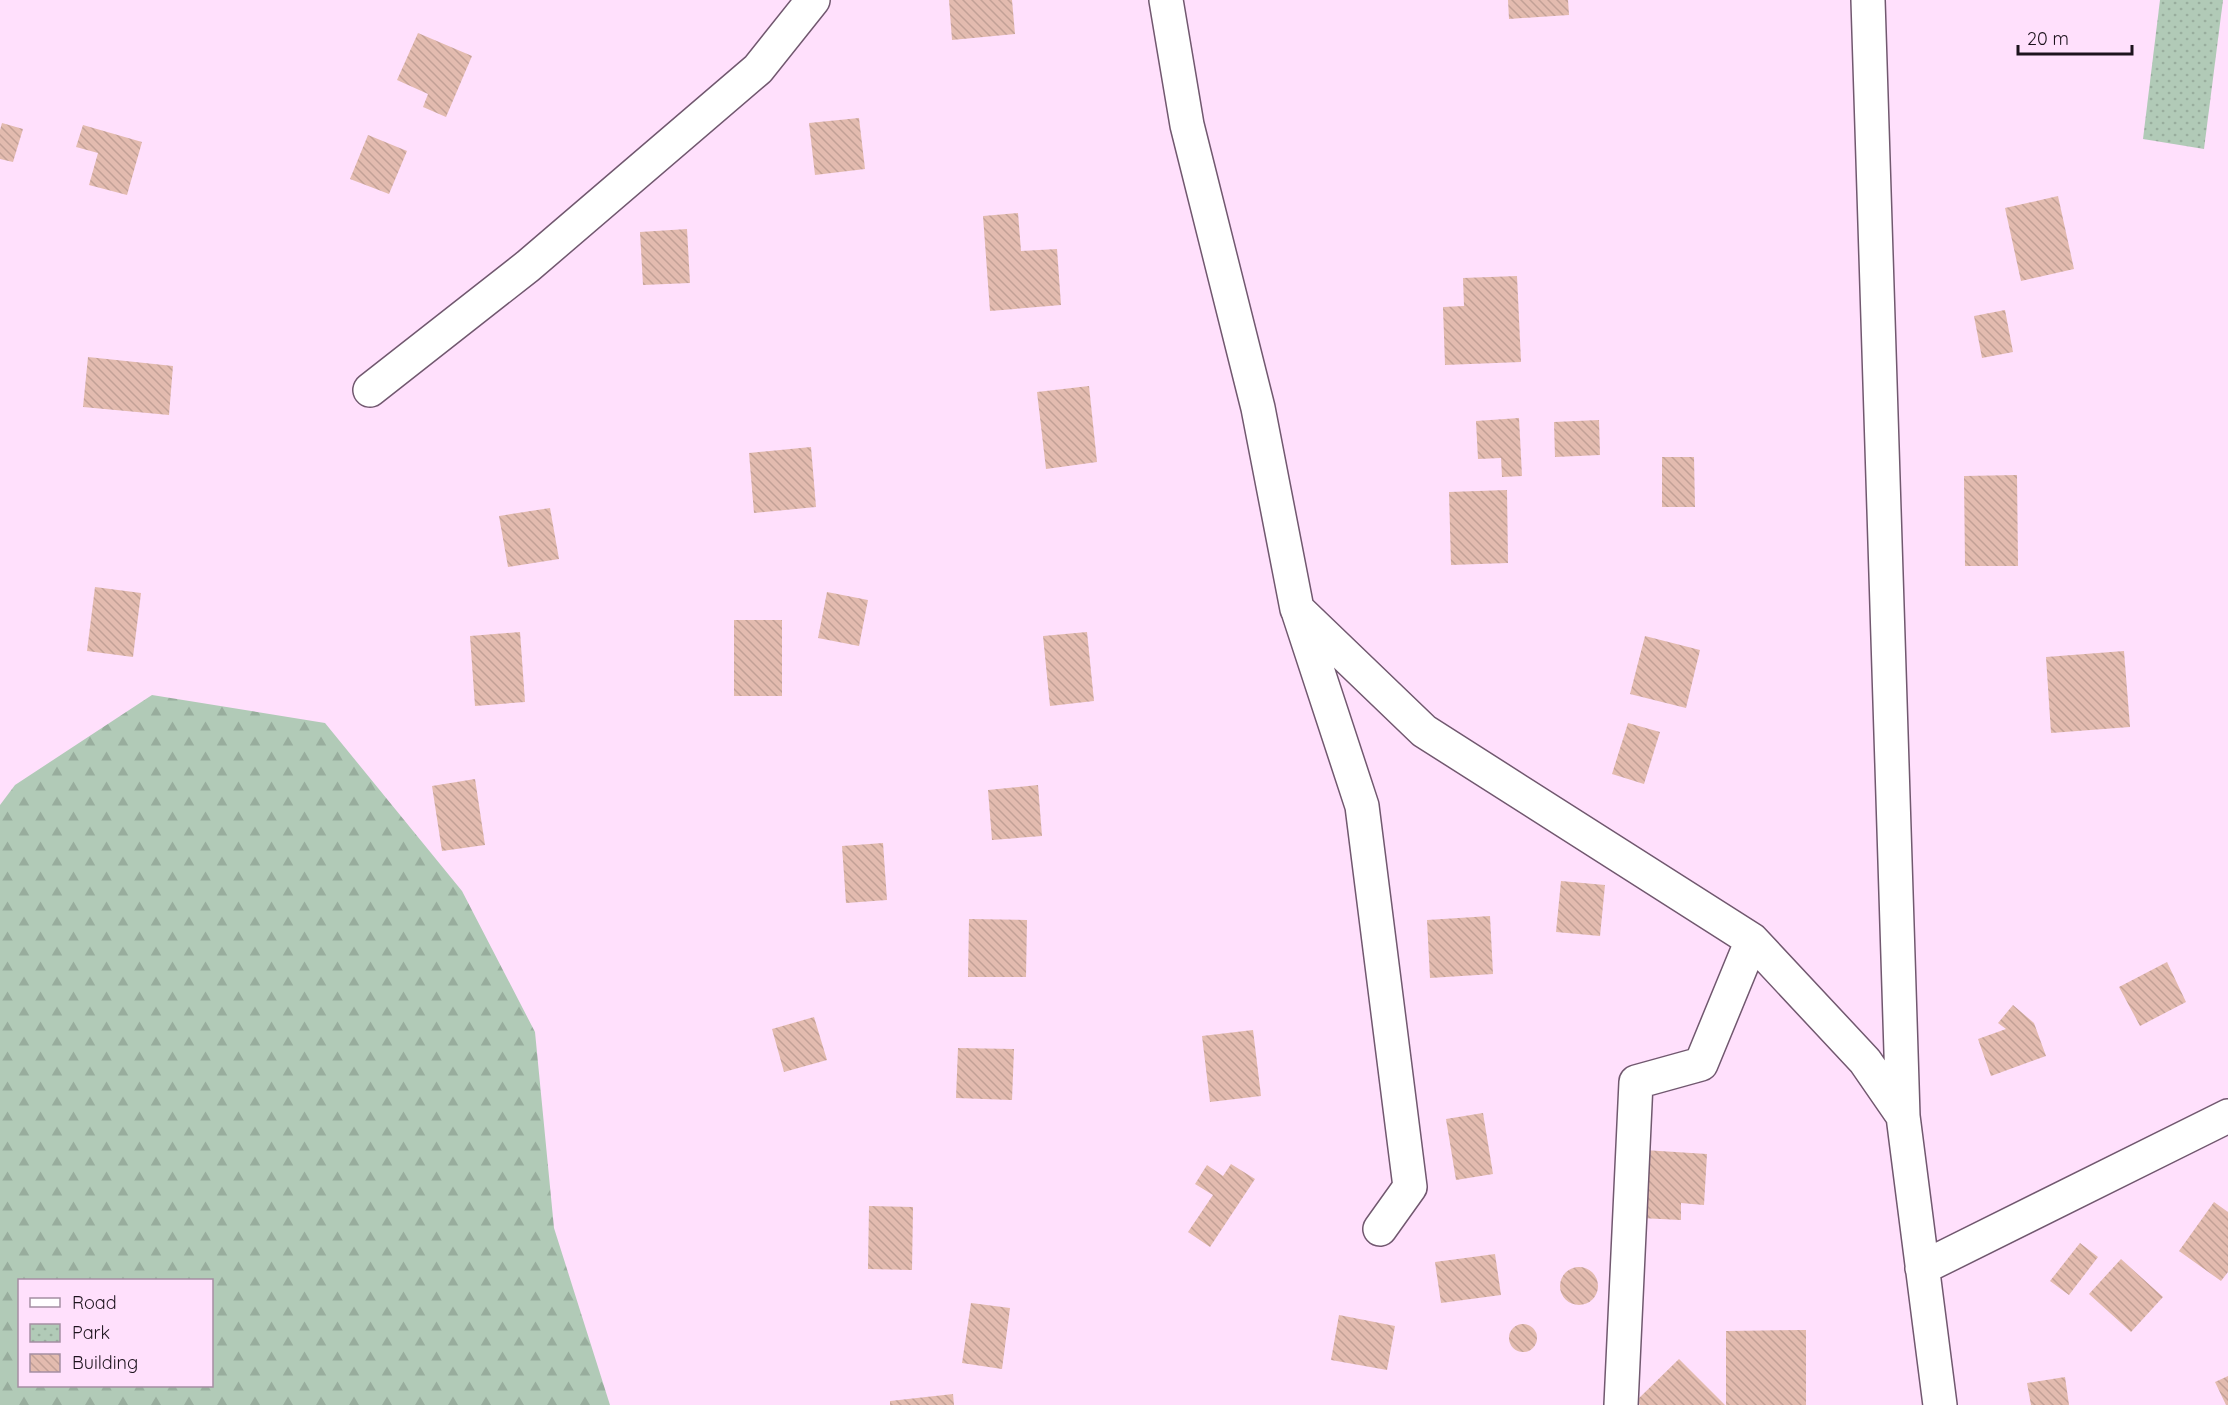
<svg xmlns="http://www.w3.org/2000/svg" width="2228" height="1405" font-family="Quicksand,sans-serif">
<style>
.forest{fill:url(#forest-firs);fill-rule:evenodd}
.park{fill:url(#park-dots)}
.building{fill:url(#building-back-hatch)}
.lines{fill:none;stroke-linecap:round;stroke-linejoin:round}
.minor-casing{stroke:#71586f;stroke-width:36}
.minor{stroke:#fff;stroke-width:33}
</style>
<defs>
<pattern id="forest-firs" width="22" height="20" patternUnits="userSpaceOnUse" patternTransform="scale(1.5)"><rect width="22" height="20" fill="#b1cab7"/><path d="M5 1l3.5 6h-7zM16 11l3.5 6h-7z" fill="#98ad9d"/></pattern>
<pattern id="park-dots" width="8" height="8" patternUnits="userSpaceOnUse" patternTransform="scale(1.5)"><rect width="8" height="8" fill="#b1cab7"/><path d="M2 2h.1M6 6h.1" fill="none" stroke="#98ad9d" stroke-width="1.8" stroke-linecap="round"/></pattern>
<pattern id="building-back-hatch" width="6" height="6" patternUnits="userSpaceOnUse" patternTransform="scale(1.5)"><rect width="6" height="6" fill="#e3bbaf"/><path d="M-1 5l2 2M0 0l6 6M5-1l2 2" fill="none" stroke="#c2a096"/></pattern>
</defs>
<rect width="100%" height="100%" fill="#ffe0fc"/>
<!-- forest -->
<path class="forest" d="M152 695 325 723 462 891 535 1032 554 1228 610 1405H0V805L15 785ZM20 1280H212V1386H20Z"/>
<!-- park -->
<path class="park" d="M2160 0H2223L2204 149 2143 139Z"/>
<!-- building -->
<path class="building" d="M949 0H1012L1015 34 952 40Z
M1508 0H1568L1569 15 1509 19Z
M418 33 472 56 446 117 423 107 428 94 397 80Z
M859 118 865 169 815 175 809 123Z
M2 123 23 129 13 162 0 159V130Z
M83 125 142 142 127 195 89 185 98 153 76 147Z
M368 135 407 151 389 194 350 179Z
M2058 196 2074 269 2021 281 2005 208Z
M1018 213 1021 251 1057 249 1061 305 990 311 983 216Z
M687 229 690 283 643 285 640 232Z
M1517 276 1521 362 1445 365 1443 307 1464 306 1463 278Z
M2005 310 2013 352 1982 358 1974 316Z
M88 357 173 366 169 415 83 407Z
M1089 386 1097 462 1046 469 1037 392Z
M1519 418 1522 476 1502 477 1501 458 1478 459 1476 421Z
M1599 420 1600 455 1555 457 1554 422Z
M811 447 816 507 754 513 749 453Z
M1662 457H1694L1695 507H1662Z
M2017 475 2018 566H1965L1964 476Z
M1507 490 1508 563 1451 565 1449 492Z
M550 508 559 559 508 567 499 516Z
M95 587 141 593 133 657 87 651Z
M827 592 868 600 859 646 818 638Z
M734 620H782V696H734Z
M520 632 525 702 475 706 470 636Z
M1087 632 1094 701 1050 706 1043 636Z
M1645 636 1700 650 1686 708 1630 694Z
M2124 651 2130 727 2051 733 2046 657Z
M1628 723 1660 732 1644 784 1612 774Z
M475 779 485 845 442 851 432 786Z
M1038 785 1042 836 992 840 988 790Z
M883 843 887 900 846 903 842 846Z
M1561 881 1605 885 1600 936 1556 932Z
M1490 916 1493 974 1430 978 1427 920Z
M969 919 1027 920 1026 977H968Z
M2167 962 2186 1002 2140 1026 2119 987Z
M2013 1005 2034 1023 2046 1056 1991 1076 1978 1039 2006 1029 1998 1023Z
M814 1017 827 1060 784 1072 772 1029Z
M1253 1030 1261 1096 1210 1102 1202 1036Z
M958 1048 1014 1049 1012 1100 956 1098Z
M1483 1113 1493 1174 1456 1180 1446 1119Z
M1644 1150 1707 1154 1704 1205 1681 1203V1220L1640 1218Z
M1231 1164 1255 1179 1210 1247 1188 1232 1213 1195 1195 1184 1207 1165 1223 1176Z
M2214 1202 2228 1212V1272L2221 1281 2179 1251Z
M869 1206 913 1207 912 1270 868 1269Z
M2080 1243 2098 1257 2069 1295 2050 1281Z
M1495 1254 1501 1295 1441 1303 1435 1262Z
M2121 1259 2163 1297 2131 1332 2089 1294Z
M1560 1286a19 19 0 1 1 38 0a19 19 0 1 1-38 0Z
M971 1303 1010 1308 1002 1369 962 1363Z
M1339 1315 1395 1326 1387 1370 1331 1360Z
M1509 1338a14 14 0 1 1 28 0a14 14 0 1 1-28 0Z
M1806 1330V1405H1726V1331Z
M1679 1359 1725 1405H1640L1636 1401Z
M2228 1376V1405H2226L2215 1382Z
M2065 1377 2069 1405H2031L2027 1383Z
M953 1394 954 1405H890V1401Z"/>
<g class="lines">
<!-- minor casing -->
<g class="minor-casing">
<path id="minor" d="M1166 0 1187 125 1258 408 1297 609 1424 731 1752 940 1865 1061 1903 1116
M1868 0 1903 1116 1940 1405
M370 390 528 266 758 69 813 0
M1299 614 1362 806 1410 1187 1380 1229
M1922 1268 2228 1116
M1621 1405 1636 1082 1701 1064 1752 940"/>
</g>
<!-- minor -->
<use href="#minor" class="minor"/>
</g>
<!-- legend -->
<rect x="18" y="1279" width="195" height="108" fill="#ffe0fc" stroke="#a58ea3" stroke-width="1.5"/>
<rect x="30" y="1298" width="30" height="9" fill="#ffffff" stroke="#a58ea3" stroke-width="1.5"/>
<text x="72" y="1309" font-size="18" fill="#1d131d">Road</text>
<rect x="30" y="1324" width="30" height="18" fill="url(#park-dots)" stroke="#a58ea3" stroke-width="1.5"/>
<text x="72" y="1339" font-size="18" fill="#1d131d">Park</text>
<rect x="30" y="1354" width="30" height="18" fill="url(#building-back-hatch)" stroke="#a58ea3" stroke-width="1.5"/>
<text x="72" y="1369" font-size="18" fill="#1d131d">Building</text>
<!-- scale -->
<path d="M2018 45v9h114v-9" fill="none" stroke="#1d131d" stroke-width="3"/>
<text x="2027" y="45" font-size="18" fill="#1d131d" stroke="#ffe0fc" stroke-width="4.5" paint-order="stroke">20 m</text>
</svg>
